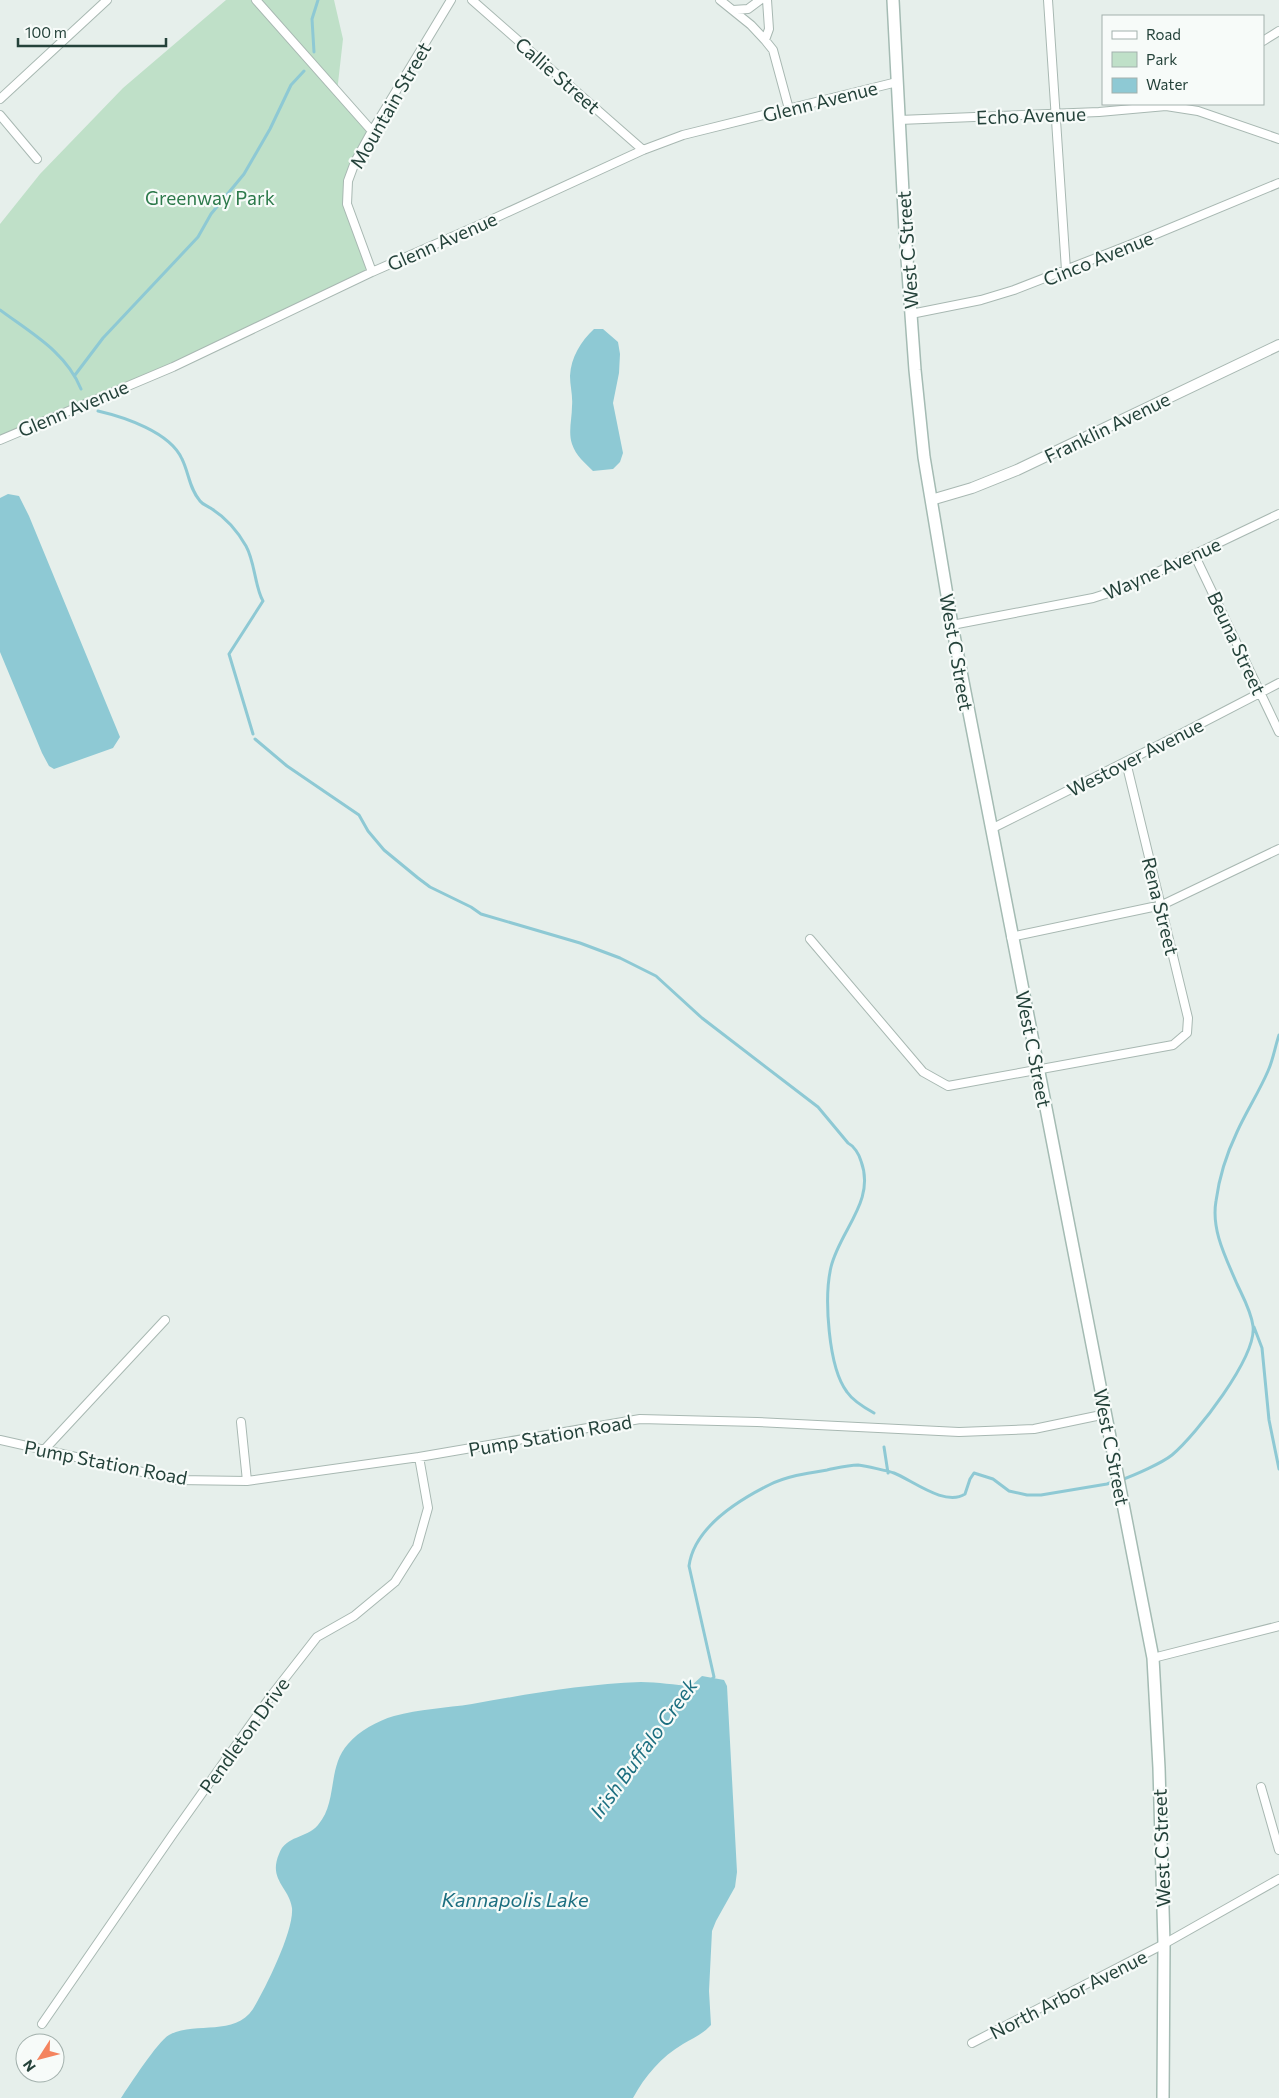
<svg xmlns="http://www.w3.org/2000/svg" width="1279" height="2098" font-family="Commissioner,sans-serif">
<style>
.green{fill:#bfe0c8}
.water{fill:#8ec9d4}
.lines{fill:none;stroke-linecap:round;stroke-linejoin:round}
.stream{stroke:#8ec9d4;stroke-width:3}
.minor-casing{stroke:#a8b8b2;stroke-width:10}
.tertiary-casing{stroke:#a8b8b2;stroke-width:12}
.secondary-casing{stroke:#a4bbb3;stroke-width:14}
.minor{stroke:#fff;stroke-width:8}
.tertiary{stroke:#fff;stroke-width:10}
.secondary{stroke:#fff;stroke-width:11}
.labels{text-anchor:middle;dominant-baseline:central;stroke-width:4.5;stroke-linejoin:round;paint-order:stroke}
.street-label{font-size:19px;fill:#24423a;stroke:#f7fbf9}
.park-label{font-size:19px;fill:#2d7a4b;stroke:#f7fbf9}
.water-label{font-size:20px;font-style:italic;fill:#1c6f80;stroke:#f7fbf9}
</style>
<rect width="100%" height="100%" fill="#e6efeb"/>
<!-- green -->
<path class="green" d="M226 0H334L343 39 337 92 372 131 353 167 347 204 372 272 227 340 0 441V224L40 174 123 88Z"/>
<!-- water -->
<path class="water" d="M594 329H603L618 342 620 354 619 373 613 403 623 453 620 462 613 469 593 471C585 463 576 456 572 444 568 432 572 419 572 406 573 396 570 386 570 376 571 357 581 341 594 329Z
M8 494 19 496 29 516 120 737 113 748 54 769 49 766 42 753 0 652V498Z
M702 1676 724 1680 727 1686 737 1872 735 1887 716 1921 712 1931 709 1991 711 2025C703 2034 693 2038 683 2044 661 2057 645 2076 633 2098H121C129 2086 158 2041 169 2035 195 2021 234 2037 253 2009 265 1989 294 1931 292 1908 289 1887 268 1880 279 1854 286 1835 306 1839 318 1825 338 1802 327 1767 348 1744 359 1731 377 1721 394 1716 419 1709 446 1708 472 1704 528 1694 584 1684 641 1682 658 1682 675 1685 691 1686Z"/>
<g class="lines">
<!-- stream -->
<path class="stream" d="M314 52 312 19 318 0
M0 310C31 333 66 352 81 389
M75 375 103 338 198 237 211 214 244 174 270 129 291 85 304 71
M98 411C124 417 170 432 182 459 189 473 189 488 200 501 203 505 208 506 212 509 226 518 238 532 246 546 255 562 255 588 263 601L229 654 253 734
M255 739 287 766 359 815 368 831 384 850 418 878 430 887 471 907 481 914 580 943 620 958 656 976 702 1018 818 1107 848 1143C854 1146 859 1154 861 1161 876 1201 840 1230 831 1267 824 1297 828 1367 847 1392 853 1401 865 1408 874 1413
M1254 1327 1262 1348 1269 1420 1279 1469
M884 1447 888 1473
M1121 1480C1135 1475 1162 1463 1172 1455 1196 1435 1257 1357 1253 1326 1251 1311 1243 1297 1237 1284 1226 1258 1211 1230 1216 1201 1219 1178 1227 1153 1237 1132 1246 1112 1259 1092 1268 1071 1273 1060 1275 1047 1279 1035
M711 1680 714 1677 689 1566C694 1528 737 1501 769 1485 787 1476 808 1473 827 1470 837 1468 848 1465 858 1465 865 1466 889 1471 894 1473 912 1480 945 1507 965 1494L970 1479 974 1473 993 1479 1009 1491 1027 1495H1041L1107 1484 1115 1481"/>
<!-- minor casing -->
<g class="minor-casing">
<path id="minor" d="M256 0 372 131
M472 0 643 150
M720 0 751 25 765 40
M767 0 769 29 765 40 773 50 789 109
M1048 0 1066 270
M733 10 748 9 760 0
M1263 41 1279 31
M0 99 107 0
M0 115 37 159
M899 120 1099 112 1166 106 1198 111 1279 139
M372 272 347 204 348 181 355 162 372 131 451 0
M911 314 981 300 1014 290 1132 244 1279 183
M0 440 173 367 372 272 495 218 643 150 683 135 897 82
M1194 554 1279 732
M952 625 1093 598 1124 588 1279 514
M991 829 1173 738 1279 683
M1011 937 1162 905 1279 849
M810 939 923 1072 948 1086 1173 1045 1187 1033 1188 1018 1126 762
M241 1422 247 1481
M0 1440 178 1480 247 1481 419 1457 640 1419 757 1422 959 1432 1034 1429 1106 1414
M44 1450 165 1320
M1153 1658 1279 1626
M1261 1787 1279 1850
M42 2024 173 1834 271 1696 317 1637 354 1616 395 1582 417 1547 428 1508 419 1457
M972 2043 1164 1944 1279 1879"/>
</g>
<!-- tertiary casing -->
<g class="tertiary-casing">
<path id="tertiary" d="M931 500 972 488 1017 470 1279 345"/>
</g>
<!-- secondary casing -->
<g class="secondary-casing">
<path id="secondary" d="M893 0 905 231 915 370 924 457 952 625 1153 1658 1159 1768 1164 1944 1163 2098"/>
</g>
<!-- minor -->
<use href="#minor" class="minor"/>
<!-- tertiary -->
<use href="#tertiary" class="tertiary"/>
<!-- secondary -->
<use href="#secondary" class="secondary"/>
</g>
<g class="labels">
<!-- street labels -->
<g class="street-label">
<text transform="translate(558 75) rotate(41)">Callie Street</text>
<text transform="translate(820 101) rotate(-14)">Glenn Avenue</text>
<text transform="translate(390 105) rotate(-60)">Mountain Street</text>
<text transform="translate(1031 115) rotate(-2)">Echo Avenue</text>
<text transform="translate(442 241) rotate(-24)">Glenn Avenue</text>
<text transform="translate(907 250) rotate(-94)">West C Street</text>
<text transform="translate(1098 258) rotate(-22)">Cinco Avenue</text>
<text transform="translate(73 408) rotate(-23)">Glenn Avenue</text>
<text transform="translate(1107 427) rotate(-26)">Franklin Avenue</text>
<text transform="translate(1162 568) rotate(-24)">Wayne Avenue</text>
<text transform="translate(1237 643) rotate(65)">Beuna Street</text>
<text transform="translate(957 652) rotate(80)">West C Street</text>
<text transform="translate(1135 757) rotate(-27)">Westover Avenue</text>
<text transform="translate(1161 906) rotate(76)">Rena Street</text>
<text transform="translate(1034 1049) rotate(79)">West C Street</text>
<text transform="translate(550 1435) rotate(-10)">Pump Station Road</text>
<text transform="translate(1112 1447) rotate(79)">West C Street</text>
<text transform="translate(106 1462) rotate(11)">Pump Station Road</text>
<text transform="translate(244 1735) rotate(-54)">Pendleton Drive</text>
<text transform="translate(1161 1848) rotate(-92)">West C Street</text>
<text transform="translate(1068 1994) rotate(-27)">North Arbor Avenue</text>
</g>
<!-- park labels -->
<g class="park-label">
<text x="210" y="197">Greenway Park</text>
</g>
<!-- water labels -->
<g class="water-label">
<text transform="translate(643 1748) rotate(-54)">Irish Buffalo Creek</text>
<text x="515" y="1899">Kannapolis Lake</text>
</g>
</g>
<!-- legend -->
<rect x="1102" y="15" width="162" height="90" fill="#f7fbf9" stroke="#a3b1ad"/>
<rect x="1112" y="31" width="25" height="8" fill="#ffffff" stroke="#a3b1ad"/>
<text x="1146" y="40" font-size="15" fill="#24423a">Road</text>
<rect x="1112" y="52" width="25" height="15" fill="#bfe0c8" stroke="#a3b1ad"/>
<text x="1146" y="65" font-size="15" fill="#24423a">Park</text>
<rect x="1112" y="78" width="25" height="15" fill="#8ec9d4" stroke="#a3b1ad"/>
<text x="1146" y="90" font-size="15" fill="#24423a">Water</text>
<!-- north arrow -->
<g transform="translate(40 2058) rotate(234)"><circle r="24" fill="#f7fbf9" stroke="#a3b1ad"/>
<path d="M0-4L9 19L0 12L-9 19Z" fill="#f4845f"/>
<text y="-8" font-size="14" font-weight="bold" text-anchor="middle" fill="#24423a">N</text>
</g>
<!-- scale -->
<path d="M18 38v8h148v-8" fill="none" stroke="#24423a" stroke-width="2.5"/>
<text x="25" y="38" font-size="15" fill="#24423a" stroke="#f7fbf9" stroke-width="4" paint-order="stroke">100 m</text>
</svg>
